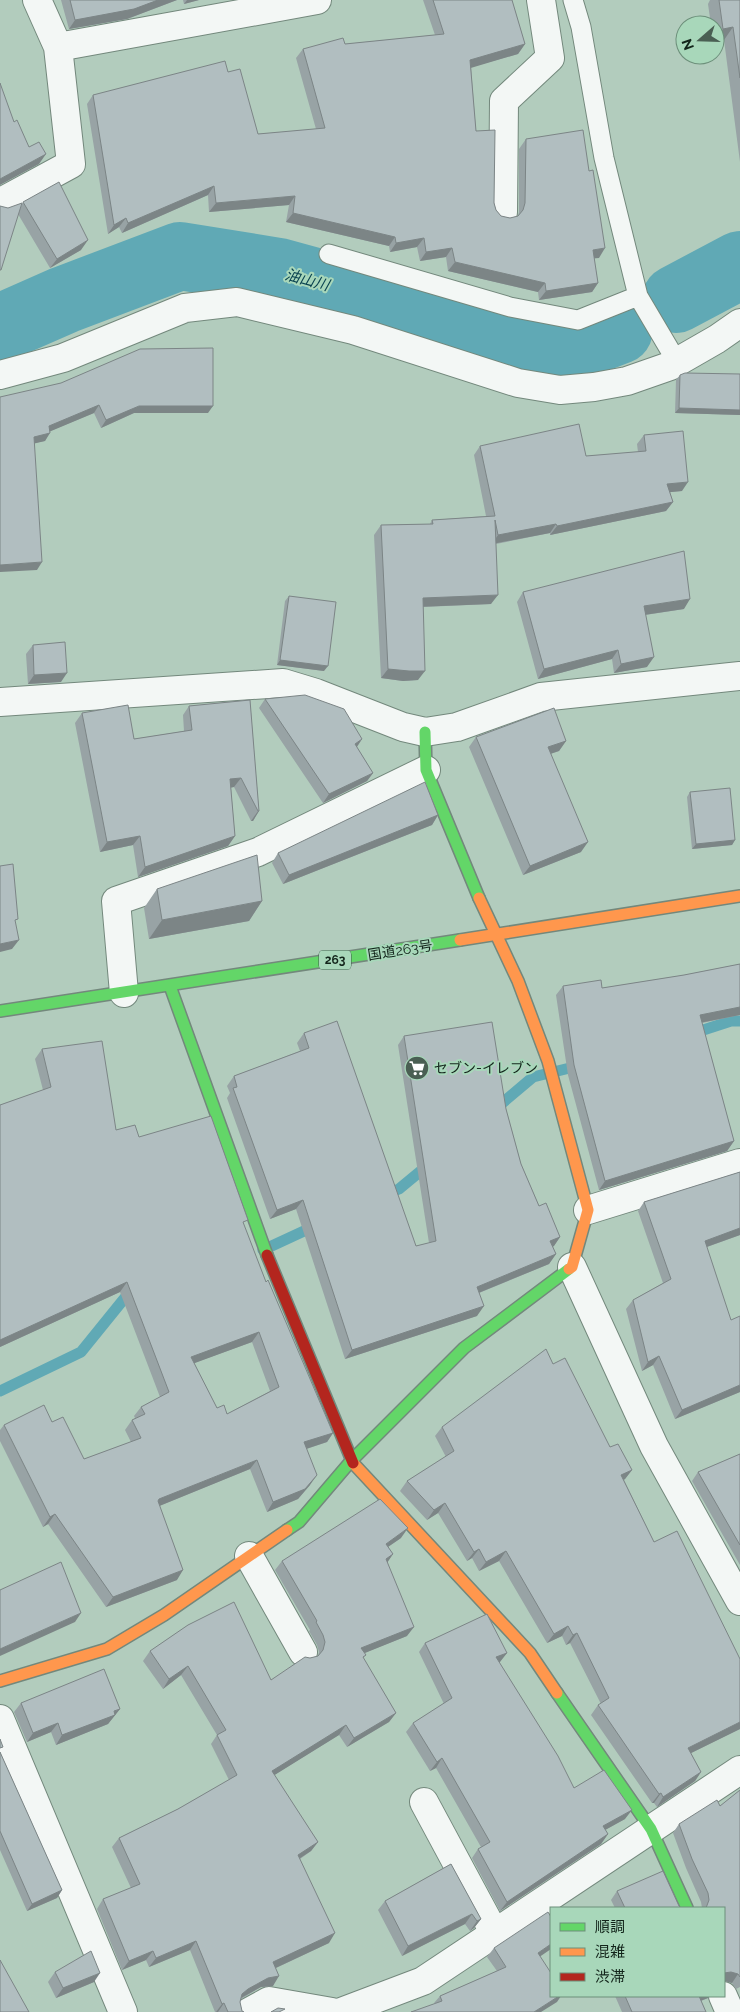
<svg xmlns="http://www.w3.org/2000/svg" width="740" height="2012" font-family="Raleway,'Noto Sans JP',sans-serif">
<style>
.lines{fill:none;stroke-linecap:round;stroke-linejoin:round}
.stream{stroke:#60a9b5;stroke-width:11}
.river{stroke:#60a9b5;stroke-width:68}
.lane-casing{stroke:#73887c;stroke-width:21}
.street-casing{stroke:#73887c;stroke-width:30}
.fast-casing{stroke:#73887c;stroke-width:14}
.slow-casing{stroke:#73887c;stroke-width:14}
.jam-casing{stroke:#73887c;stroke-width:14}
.lane{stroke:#f3f7f5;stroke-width:19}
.street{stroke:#f3f7f5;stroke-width:28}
.fast{stroke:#63d668;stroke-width:11}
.slow{stroke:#ff974d;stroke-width:11}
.jam{stroke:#b3261e;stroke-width:11}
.wall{fill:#98a3a5;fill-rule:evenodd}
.shaded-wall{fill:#7c8586}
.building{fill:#b1bec0;stroke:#7c8586;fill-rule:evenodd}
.labels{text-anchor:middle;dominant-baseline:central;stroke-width:4;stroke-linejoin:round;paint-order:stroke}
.shield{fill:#a8d7ba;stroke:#3f5a4a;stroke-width:1}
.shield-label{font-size:12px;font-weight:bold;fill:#12241a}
.street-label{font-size:14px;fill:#12241a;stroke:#a8d7ba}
.poi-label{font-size:14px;fill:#12241a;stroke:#a8d7ba;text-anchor:start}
.water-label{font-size:15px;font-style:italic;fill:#0a4350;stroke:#a8d7ba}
</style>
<rect width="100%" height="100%" fill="#b2ccbd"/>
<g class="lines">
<!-- stream -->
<path class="stream" d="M691 1034 731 1021H740
M494 1110 533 1077 582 1065
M384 1195 399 1189 428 1165
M263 1250 317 1225
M0 1391 81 1352 132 1289"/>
<!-- river -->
<path class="river" d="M676 299 740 265
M0 328 64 300 180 256 279 272 479 327 580 345 619 330"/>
<!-- lane casing -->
<g class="lane-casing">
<path id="lane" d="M573 0 581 27 604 158 638 296 677 362
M329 254 510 307 578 320 638 296"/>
</g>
<!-- street casing -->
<g class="street-casing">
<path id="street" d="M58 47 317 0
M1 202 71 164 58 47 37 0
M503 212 504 101 550 58 541 0
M0 375 63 358 185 308 237 302 353 330 518 383 560 390 594 387 627 381 670 366 717 339 740 323
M0 702 283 683 316 693 403 727 425 732 457 727 541 697 740 676
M124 993 116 901 258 852 426 770
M588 1210 740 1163
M572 1267 654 1446 740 1601
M249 1556 303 1652
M0 1719 123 2012
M424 1802 495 1934
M723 1996 730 2012
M249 2012 269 2001 332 2012
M341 2012 423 1981 740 1770"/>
</g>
<!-- fast casing -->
<g class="fast-casing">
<path id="fast" d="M425 732 426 770 479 898
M170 986 267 1255
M0 1011 460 940
M287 1530 299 1522 351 1461 464 1348 569 1269
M557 1693 651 1829 687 1908"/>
</g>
<!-- slow casing -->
<g class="slow-casing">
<path id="slow" d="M479 898 518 981 548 1061 588 1210 572 1267 569 1269
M460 940 740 896
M353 1463 530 1653 557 1693
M0 1681 107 1649 164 1615 287 1530"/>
</g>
<!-- jam casing -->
<g class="jam-casing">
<path id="jam" d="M267 1255 353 1463"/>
</g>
<!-- lane -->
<use href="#lane" class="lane"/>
<!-- street -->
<use href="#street" class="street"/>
<!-- fast -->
<use href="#fast" class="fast"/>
<!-- slow -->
<use href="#slow" class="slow"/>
<!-- jam -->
<use href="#jam" class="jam"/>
</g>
<!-- wall -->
<path class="wall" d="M61 0H177L127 19 69 29Z
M183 0H199L184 4Z
M423 0H512L525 44 518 54 471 67 476 131 496 210 501 216 510 218 518 216 519 212V149L526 139 599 258H594L598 283 592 292 539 300 538 292 448 271 446 257 420 261 417 247 390 252 389 246 286 222 289 205 209 212 208 195 122 233 119 227 108 234 87 104 93 95 228 72 258 134 316 129 296 58 303 49 345 44 435 35Z
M710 0H740V162L724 40 715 42V25H711L708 4Z
M23 202 81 250 50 268 18 214 8 208 21 206Z
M740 374V415L675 413 676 380 680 375Z
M0 397 208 413H134L101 428 94 413 50 431 45 441 34 443 37 570Z
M644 435 682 491 670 492 673 502 666 511 550 535V533L496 544 491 604 423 607 418 680 403 681 381 678 374 535 381 525 430 524 432 520 486 516 474 455 480 446 586 456 638 452 637 444Z
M523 592 684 609 645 615 647 667 614 673 612 659 538 679 517 602Z
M289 596 324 671 277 665 285 601Z
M33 645 61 682 28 684 26 654Z
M265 699 362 739 357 747 373 773 367 781 323 803 259 708Z
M250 700 259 811 253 821H251L234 787 231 788 235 836 228 846 138 877 133 845 100 852 75 723 82 713 134 739 184 731 183 715 189 706Z
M476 737 566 741 559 751 550 754 581 852 523 875 469 747Z
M690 792 735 840 732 845 692 849 687 797Z
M438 815 432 825 283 884 272 863 278 853Z
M157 889 262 901 249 921 149 939 144 908Z
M740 964V1015L702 1023 734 1141 727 1151 599 1190 568 1075 556 995 563 986 602 988 684 975Z
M304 1033 416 1246 429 1243 398 1045 404 1036 506 1109 521 1164 539 1206 560 1237 553 1247 556 1254 549 1264 479 1293 477 1316 345 1359 296 1209 270 1219 227 1098 230 1093 227 1086 234 1076 300 1051 297 1043Z
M42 1049 116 1130 139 1137 244 1226 266 1282 333 1433 327 1442 306 1449 310 1485 298 1499 267 1512 250 1469 159 1506 177 1580 106 1607 48 1524 43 1527 0 1441V1430L4 1425 52 1422 84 1459 131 1442 125 1430 132 1420 135 1418 134 1416 141 1407 160 1397 120 1292 0 1347V1105L43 1090 35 1059ZM252 1342 270 1391 227 1414 217 1408 194 1363Z
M740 1172V1235L707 1247 740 1392 675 1419 653 1365 642 1371 626 1309 633 1300 663 1283 638 1211 644 1202Z
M553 1364 610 1447 632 1470 625 1479 624 1480 654 1542 740 1659V1729L691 1753 701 1772 695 1781 657 1807 654 1803H652L591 1715 598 1705 601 1704 570 1643 566 1645 562 1636 547 1643 499 1561 479 1571 472 1558 467 1561 438 1513 427 1520 400 1491 407 1481 446 1457 435 1436 442 1427Z
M740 1454V1565L692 1481 698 1472Z
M401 1538 388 1547 393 1554 387 1562 407 1636 364 1653 366 1655 363 1658 396 1713 389 1722 347 1747 339 1735 274 1775 318 1842 311 1851 300 1859 329 1943 276 1968 273 1986 261 1987 241 1999 240 2002 242 2011 244 2012H215L190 1950 149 1967 146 1960 122 1970 97 1909 103 1899 131 1888 112 1847 119 1838 178 1809 229 1780 211 1744 217 1735 181 1675 163 1689 143 1661 150 1651 271 1680 310 1658 318 1656 319 1652 317 1645 309 1631 310 1630 275 1570 282 1561Z
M425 1643 507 1653 499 1662 574 1788 625 1819 605 1830 608 1834 601 1844 500 1911 472 1858 478 1849 481 1847 436 1768 430 1771 406 1732 413 1723 444 1704 419 1652Z
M21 1703 120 1709 108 1724 56 1745 51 1732 27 1742 14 1712Z
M0 1752 62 1890 57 1898 27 1911 0 1850Z
M740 1790V1987L736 1989 732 1983 725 1981 724 1908H702L701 1902 686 1868 673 1833 679 1824 720 1806Z
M451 1864 481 1919 474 1928 470 1931 465 1924 402 1956 378 1910 385 1901Z
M617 1891 679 1906 681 1908H615L611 1900Z
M494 1948 540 1956 557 2002 434 2003 440 1996 497 1971 487 1957Z
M55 1972 94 1982 56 1998 48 1982Z
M615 1996H710L708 1998 701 2001 706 2012H622Z"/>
<!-- shaded-wall -->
<path class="shaded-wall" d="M158 0H177L127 19 69 29 75 20Z
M187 0H199L184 4Z
M733 27 724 40 715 42V39L723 29Z
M525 44 518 54 464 70 470 60Z
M46 154 39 164 0 185V179Z
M214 186 208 195 122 233 128 223Z
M295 196 289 205 209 212 216 203Z
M293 213 395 237 389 246 286 222Z
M126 218 119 227 108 234 114 225Z
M424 238 417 247 390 252 396 243Z
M88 240 81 250 50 268 57 259Z
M452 248 446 257 420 261 426 252Z
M605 248 599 258 587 259 593 250Z
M455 262 545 283 538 292 448 271Z
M598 283 592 292 539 300 546 291Z
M99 405 94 413 44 434 49 426Z
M139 406H213L208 413H134L101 428 106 420Z
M679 408 740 410V415L675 413Z
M50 433 45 441 28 445 34 437Z
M688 482 682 491 661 493 667 484Z
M673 502 666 511 550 535 557 526Z
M556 524 550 533 492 544 498 535Z
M42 562 37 570 0 572V565Z
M498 595 491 604 416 607 423 598Z
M690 599 684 609 637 616 644 606Z
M618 650 612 659 538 679 544 669Z
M654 657 647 667 614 673 621 664Z
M280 660 328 666 324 671 277 665Z
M388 669 425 671 418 680 403 681 381 678Z
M67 673 61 682 28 684 34 675Z
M362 739 356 748 355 744Z
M566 741 559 751 541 757 548 747Z
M373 773 367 781 323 803 329 794Z
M241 778 234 787 223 788 230 779Z
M258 811H259L253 821H251Z
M438 815 432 825 283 884 289 875Z
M140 836 133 845 100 852 107 842Z
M235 836 228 846 138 877 145 867Z
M735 840 732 845 692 849 696 844Z
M588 842 581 852 523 875 530 866Z
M262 901 249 921 149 939 162 920Z
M19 940 12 949 0 952V944Z
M740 1007V1015L694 1024 700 1015Z
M734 1141 727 1151 599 1190 605 1181Z
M303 1200 296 1209 270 1219 277 1210Z
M740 1228V1235L698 1250 705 1241Z
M560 1237 554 1246 544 1251 550 1241Z
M556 1254 549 1264 471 1296 477 1287Z
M127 1282 120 1292 0 1347V1340Z
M484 1306 477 1316 345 1359 352 1350Z
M259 1332 252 1342 184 1367 191 1357Z
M659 1356 653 1365 642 1371 648 1362Z
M740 1385V1392L675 1419 682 1410Z
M333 1433 327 1442 297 1452 304 1442Z
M257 1460 250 1469 152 1509 159 1499Z
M632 1470 625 1479 614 1485 621 1475Z
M317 1475 310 1485 298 1499 267 1512 273 1502Z
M445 1503 438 1513 427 1520 434 1510Z
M55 1514 48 1524 43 1527 50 1517Z
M408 1528 401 1538 379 1553 386 1544Z
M479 1549 472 1558 467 1561 474 1552Z
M506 1551 499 1561 479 1571 486 1562Z
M393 1554 387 1563 386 1559Z
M183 1570 177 1580 106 1607 113 1597Z
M81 1613 75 1622 0 1656V1649Z
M568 1626 562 1636 547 1643 554 1634Z
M414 1627 407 1636 355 1657 361 1648Z
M577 1633 570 1643 566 1645 573 1635Z
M507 1653 500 1662 489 1666 496 1657Z
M188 1666 181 1675 163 1689 169 1679Z
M120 1709 108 1724 56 1745 62 1735Z
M396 1713 389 1722 347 1747 354 1738Z
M740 1722V1729L681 1758 688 1748Z
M58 1723 51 1732 27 1742 33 1733Z
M346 1725 339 1735 265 1781 272 1771Z
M442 1758 436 1768 430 1771 437 1762Z
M701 1772 695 1781 657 1807 663 1797Z
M661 1793 654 1803H652L659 1794Z
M632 1810 625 1819 596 1835 603 1826Z
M608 1834 601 1844 500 1911 507 1902Z
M318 1842 311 1851 291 1864 298 1855Z
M62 1890 57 1898 27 1911 32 1904Z
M472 1914 465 1924 402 1956 408 1946Z
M481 1919 474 1928 470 1931 477 1921Z
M335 1933 329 1943 267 1972 273 1962Z
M196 1941 190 1950 149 1967 156 1958Z
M551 1944V1949L532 1962 538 1953Z
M153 1951 146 1960 122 1970 129 1961Z
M731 1972 738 1974 732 1983 724 1981V1973Z
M100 1973 94 1982 56 1998 63 1988Z
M279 1976 273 1986 261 1987 241 1998 242 1994 248 1989 268 1978Z
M559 1996H561L557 2002 541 2012H534Z
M697 1996H710L708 1998 692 2004Z
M224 2003 218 2012H216L222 2004Z"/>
<!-- building -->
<path class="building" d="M70 0H158L134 9 75 20Z
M433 0H512L525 44 470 60 476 131 495 130 494 203 496 210 501 216 510 218 518 216 523 210 525 203 526 139 583 130 589 171 593 170 605 248 593 250 598 283 546 291 545 283 455 262 452 248 426 252 424 238 396 243 395 237 293 213 295 196 216 203 214 186 128 223 126 218 114 225 93 95 225 61 228 72 240 69 258 134 325 128 303 49 343 38 345 44 444 34Z
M719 0H740V78L733 27 723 29Z
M0 83 14 122 17 120 29 147 39 142 46 154 0 179Z
M59 182 88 240 57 259 23 202Z
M22 203 1 270H0V206L8 208Z
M213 348V406H139L106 420 99 405 49 426 50 433 34 437 42 562 0 565V397L61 383 140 349Z
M685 373 740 374V410L679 408 680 375Z
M579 424 586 456 646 451 644 435 683 431 688 482 667 484 673 502 557 526 556 524 498 535 495 520 498 595 423 598 425 671H409L388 669 381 525 433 524 432 520 495 516 480 446Z
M684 551 690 599 644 606 654 657 621 664 618 650 544 669 523 592Z
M289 596 336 602 328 666 280 660Z
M65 642 67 673 34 675 33 645Z
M305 695 344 709 362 739 355 744 373 773 329 794 265 699Z
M250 700 259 811H258L241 778 230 779 235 836 145 867 140 836 107 842 82 713 128 705 134 739 192 730 189 706Z
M554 708 566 741 548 747 588 842 530 866 476 737Z
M425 782 438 815 289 875 278 853Z
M730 788 735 840 696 844 690 792Z
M257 855 262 901 162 920 157 889Z
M13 864 18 919 15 920 19 940 0 944V866Z
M740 964V1007L700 1015 734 1141 605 1181 574 1065 563 986 601 980 602 988 684 975Z
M337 1021 416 1246 436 1241 404 1036 492 1022 506 1109 521 1164 539 1206 546 1203 560 1237 550 1241 556 1254 477 1287 484 1306 352 1350 303 1200 277 1210 233 1088 237 1087 234 1076 309 1048 304 1033Z
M102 1041 116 1130 135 1125 139 1137 211 1116 248 1220 243 1222 266 1282 268 1280 333 1433 304 1442 317 1475 305 1489 273 1502 257 1460 159 1499 158 1501 183 1570 113 1597 55 1514 50 1517 4 1425 44 1405 52 1422 63 1417 84 1459 141 1438 132 1420 145 1414 141 1407 169 1392 127 1282 0 1340V1105L51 1087 42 1049ZM259 1332 279 1387 227 1414 224 1405 217 1408 191 1357Z
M740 1172V1228L705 1241 731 1320 740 1316V1385L682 1410 659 1356 648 1362 633 1300 671 1279 644 1202Z
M546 1349 553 1364 565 1358 610 1447 618 1444 632 1470 621 1475 654 1542 677 1531 740 1659V1722L688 1748 701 1772 663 1797 661 1793 659 1794 598 1705 609 1698 577 1633 573 1635 568 1626 554 1634 506 1551 486 1562 479 1549 474 1552 445 1503 434 1510 407 1481 454 1451 442 1427Z
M740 1454V1545L698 1472Z
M380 1499 408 1528 386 1544 393 1554 386 1559 414 1627 361 1648 366 1655 363 1657 396 1713 354 1738 346 1725 272 1771 318 1842 298 1855 335 1933 273 1962 279 1976 268 1978 248 1989 242 1994 240 2002 242 2011 244 2012H228L224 2003 222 2004 196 1941 156 1958 153 1951 129 1961 103 1899 140 1884 119 1838 178 1809 237 1775 217 1735 226 1730 188 1666 169 1679 150 1651 188 1625 234 1602 271 1680 305 1657 310 1658 318 1656 323 1650 325 1642 323 1635 316 1622 317 1621 282 1561Z
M61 1562 81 1613 0 1649V1590Z
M487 1614 507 1653 496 1657 558 1756 574 1788 604 1770 632 1810 603 1826 608 1834 507 1902 478 1849 490 1842 442 1758 437 1762 413 1723 452 1698 425 1643Z
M104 1669 120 1709 114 1711 115 1715 62 1735 58 1723 33 1733 21 1703Z
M0 1739 3 1747 0 1748Z
M0 1752 62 1890 32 1904 0 1831Z
M740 1790V1977L738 1974 731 1972 724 1973V1908H706L709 1900 708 1893 692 1859 679 1824 717 1800 720 1806Z
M451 1864 481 1919 477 1921 472 1914 408 1946 385 1901Z
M663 1871 679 1906 681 1908H625L617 1891Z
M548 1912 551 1917V1944L538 1953 551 1973V1996H559L534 2012H411L442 2001 440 1996 506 1967 494 1948Z
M91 1951 100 1973 63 1988 55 1972Z
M0 1960 29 2012H0Z
M625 1996H699L706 2012H632Z
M278 2008 285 2009 279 2012H271Z"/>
<!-- icons -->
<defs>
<g id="supermarket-disc" transform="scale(1.25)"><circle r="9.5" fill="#4a5f53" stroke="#a8d7ba"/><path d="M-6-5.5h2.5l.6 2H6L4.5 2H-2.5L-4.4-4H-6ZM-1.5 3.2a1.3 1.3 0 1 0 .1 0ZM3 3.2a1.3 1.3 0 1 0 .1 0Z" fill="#fff"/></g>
</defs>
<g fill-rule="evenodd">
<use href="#supermarket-disc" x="417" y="1068"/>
</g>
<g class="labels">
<!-- shield labels -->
<rect class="shield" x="319" y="950.5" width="32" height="19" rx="4"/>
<g class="shield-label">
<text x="335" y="960">263</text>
</g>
<!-- street labels -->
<g class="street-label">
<text transform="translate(400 950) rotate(-9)">国道263号</text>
</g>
<!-- poi labels -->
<g class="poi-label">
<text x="434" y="1068">セブン-イレブン</text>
</g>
<!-- water labels -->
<g class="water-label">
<text transform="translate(307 280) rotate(15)">油山川</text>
</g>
</g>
<!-- legend -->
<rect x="550" y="1907" width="175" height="90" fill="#a8d7ba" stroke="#6c8f7a"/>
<rect x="560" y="1923" width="25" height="8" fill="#63d668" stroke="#6c8f7a"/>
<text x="595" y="1932" font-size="15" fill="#12241a">順調</text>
<rect x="560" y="1948" width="25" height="8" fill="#ff974d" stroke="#6c8f7a"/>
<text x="595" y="1957" font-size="15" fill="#12241a">混雑</text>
<rect x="560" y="1973" width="25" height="8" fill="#b3261e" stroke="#6c8f7a"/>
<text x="595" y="1982" font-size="15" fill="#12241a">渋滞</text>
<!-- north arrow -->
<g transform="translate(700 40) rotate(250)"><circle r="24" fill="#a8d7ba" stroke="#6c8f7a"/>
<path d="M0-4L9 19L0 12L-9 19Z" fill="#4a5f53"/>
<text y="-8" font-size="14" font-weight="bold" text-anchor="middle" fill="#12241a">N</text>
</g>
</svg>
